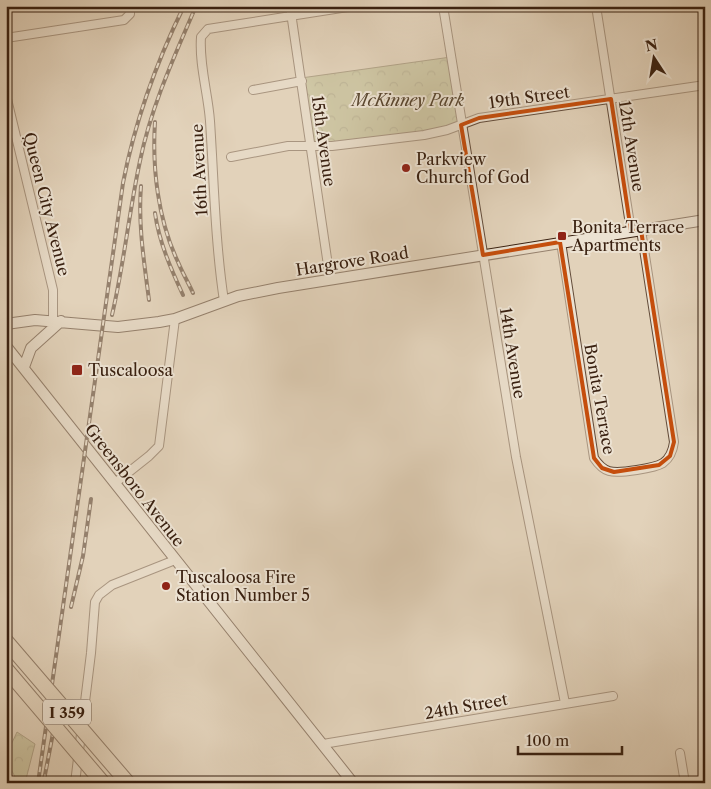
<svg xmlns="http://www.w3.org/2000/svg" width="711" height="789" font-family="'Libre Caslon Text',serif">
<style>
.forest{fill:url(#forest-crowns);stroke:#796d4e}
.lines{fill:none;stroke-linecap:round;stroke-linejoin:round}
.street-casing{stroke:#634c3a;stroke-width:10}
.secondary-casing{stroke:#392010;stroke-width:12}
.street{stroke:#ece2d2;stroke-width:8}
.secondary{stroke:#ece2d2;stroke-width:10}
.rail-casing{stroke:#392010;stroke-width:4}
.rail{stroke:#ece2d2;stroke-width:2;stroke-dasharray:5.5;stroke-linecap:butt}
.highway-bridge-casing{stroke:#392010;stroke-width:16;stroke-linecap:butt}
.highway-bridge{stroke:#e2d2ba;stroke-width:14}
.marked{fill:none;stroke:#c54e0d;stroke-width:4;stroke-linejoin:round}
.poi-dot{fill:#8f2418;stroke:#ece2d2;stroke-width:2}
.labels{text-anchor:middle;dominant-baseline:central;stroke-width:4;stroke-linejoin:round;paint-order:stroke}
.shield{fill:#ece2d2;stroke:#6f5a4a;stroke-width:1}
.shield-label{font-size:15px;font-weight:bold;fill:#392010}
.street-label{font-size:16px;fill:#392010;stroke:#ece2d2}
.park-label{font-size:16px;font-style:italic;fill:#59462f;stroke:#ece2d2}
.poi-label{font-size:16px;fill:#392010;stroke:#ece2d2;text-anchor:start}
</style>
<defs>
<pattern id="forest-crowns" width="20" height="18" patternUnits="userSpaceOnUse" patternTransform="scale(1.25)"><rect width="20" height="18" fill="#b9ba8c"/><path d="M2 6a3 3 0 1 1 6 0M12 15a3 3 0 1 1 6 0" fill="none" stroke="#979771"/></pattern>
</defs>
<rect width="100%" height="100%" fill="#e2d2ba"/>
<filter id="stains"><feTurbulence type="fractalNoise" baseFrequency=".004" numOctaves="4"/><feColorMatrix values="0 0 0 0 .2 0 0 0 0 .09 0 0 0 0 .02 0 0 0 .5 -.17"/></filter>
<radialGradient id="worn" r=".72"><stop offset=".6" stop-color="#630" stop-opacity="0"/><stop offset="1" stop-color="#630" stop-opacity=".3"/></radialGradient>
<!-- forest -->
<path class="forest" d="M451 57 461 125 447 130 311 147 301 78Z
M17 732 35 744 25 783H18L11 769 6 772V741L10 747Z"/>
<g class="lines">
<!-- street casing -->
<g class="street-casing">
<path id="street" d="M290 6 330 279
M443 6 516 457 565 703
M596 6 631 231
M6 38 124 20 130 14V6
M253 90 302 81
M6 95 53 290V321
M231 157 288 146H332L424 135 447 130 479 118 705 85
M561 242 594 458C598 464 602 469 609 471 619 474 655 468 663 463 670 458 673 450 674 442L641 230
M224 301C215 241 214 181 210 121 208 93 199 65 201 37L208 29 354 6
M115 483 149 456 159 446 175 319
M323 744 613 696
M680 753 685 783
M75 783 91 653 95 602 99 595 112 585 175 560"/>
</g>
<!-- secondary casing -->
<g class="secondary-casing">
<path id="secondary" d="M6 324 35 320 118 327 159 322 175 319 238 296 278 288 705 220
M6 346 353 783
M24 367 31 348 61 321"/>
</g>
<!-- street -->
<use href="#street" class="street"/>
<!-- secondary -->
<use href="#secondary" class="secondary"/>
<!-- rail casing -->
<g class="rail-casing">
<path id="rail" d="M155 122C152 168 158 220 178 262 182 272 188 282 193 293
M141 186C138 225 144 261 149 300
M155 213C159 242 171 269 183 295
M112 315C124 264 129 212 140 161 151 107 174 57 196 6
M71 607 83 556 91 499
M44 780 54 728
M38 783 123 183C135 121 156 63 184 6"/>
</g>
<!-- rail -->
<use href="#rail" class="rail"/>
<!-- highway-bridge casing -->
<g class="highway-bridge-casing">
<path id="highway-bridge" d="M6 641 128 783
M6 669 103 783"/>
</g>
<!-- highway-bridge -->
<use href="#highway-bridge" class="highway-bridge"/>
</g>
<!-- marked area -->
<path d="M0 0H711V789H0ZM611 99 631 231 641 230 674 442 670 456 659 465 614 472 602 468 594 458 560 242 483 255 461 125 479 118Z" fill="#e2d2ba" fill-opacity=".55" fill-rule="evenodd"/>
<path class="marked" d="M611 99 631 231 641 230 674 442 670 456 659 465 614 472 602 468 594 458 560 242 483 255 461 125 479 118Z"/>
<!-- markers -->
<g class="poi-dot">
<circle cx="406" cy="168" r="5"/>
<rect x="557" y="231" width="10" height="10" rx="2.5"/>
<rect x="71" y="364" width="12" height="12" rx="2.5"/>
<circle cx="166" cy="586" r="5"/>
</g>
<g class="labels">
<!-- shield labels -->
<rect class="shield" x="43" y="699.5" width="48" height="25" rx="4"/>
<g class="shield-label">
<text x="67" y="712">I 359</text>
</g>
<!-- street labels -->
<g class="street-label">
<text transform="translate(529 97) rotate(-8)">19th Street</text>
<text transform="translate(324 141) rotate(82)">15th Avenue</text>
<text transform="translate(632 146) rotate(81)">12th Avenue</text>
<text transform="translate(199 170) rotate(-93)">16th Avenue</text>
<text transform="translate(47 204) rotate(76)">Queen City Avenue</text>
<text transform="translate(352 261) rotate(-9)">Hargrove Road</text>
<text transform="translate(513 353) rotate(81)">14th Avenue</text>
<text transform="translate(600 399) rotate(80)">Bonita Terrace</text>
<text transform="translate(135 485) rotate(52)">Greensboro Avenue</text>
<text transform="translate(466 706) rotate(-10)">24th Street</text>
</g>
<!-- park labels -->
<g class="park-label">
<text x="408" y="100">McKinney Park</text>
</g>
<!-- poi labels -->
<g class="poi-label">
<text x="416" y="159">Parkview<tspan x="416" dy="18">Church of God</tspan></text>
<text x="572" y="227">Bonita Terrace<tspan x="572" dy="18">Apartments</tspan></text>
<text x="88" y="370">Tuscaloosa</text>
<text x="176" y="577">Tuscaloosa Fire<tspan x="176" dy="18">Station Number 5</tspan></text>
</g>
</g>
<!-- margin -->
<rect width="711" height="789" fill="none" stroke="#e2d2ba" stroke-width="25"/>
<rect x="8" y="8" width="696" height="774" fill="none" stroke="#392010" stroke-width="2.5"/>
<rect x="12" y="12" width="686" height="764" fill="none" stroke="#392010"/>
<!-- north arrow -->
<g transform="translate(654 58) rotate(348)" stroke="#ece2d2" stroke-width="4" paint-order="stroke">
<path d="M0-4L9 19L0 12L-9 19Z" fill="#392010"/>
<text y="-8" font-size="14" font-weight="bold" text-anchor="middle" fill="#392010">N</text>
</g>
<!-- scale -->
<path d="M518 746v8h104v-8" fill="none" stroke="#392010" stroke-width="2.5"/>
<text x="526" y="746" font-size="15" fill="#392010" stroke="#ece2d2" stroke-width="4" paint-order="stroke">100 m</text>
<rect width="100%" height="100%" filter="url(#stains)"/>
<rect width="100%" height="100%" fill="url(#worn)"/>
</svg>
